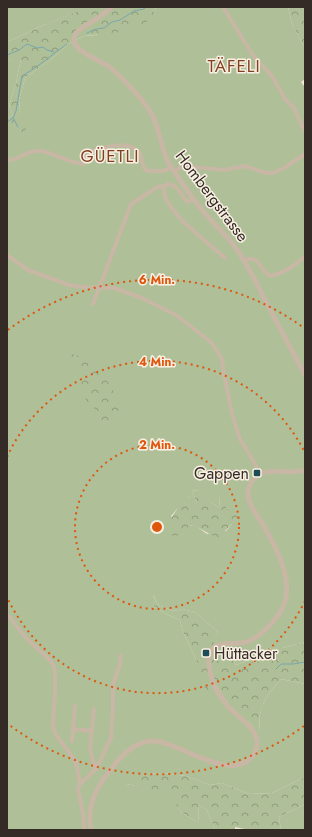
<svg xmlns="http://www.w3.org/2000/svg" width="312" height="837" font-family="Jost,sans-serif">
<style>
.green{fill:#afbf98;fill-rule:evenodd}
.forest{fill:url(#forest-crowns)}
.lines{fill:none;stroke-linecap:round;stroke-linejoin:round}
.stream{stroke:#77a7ad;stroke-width:1}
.minor{stroke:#c8b7a4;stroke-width:4}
.tertiary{stroke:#c8b7a4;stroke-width:5}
.ring{fill:none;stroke:#df570d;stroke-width:2;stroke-dasharray:2 4}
.poi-dot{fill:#1c4c54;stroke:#f9f0e3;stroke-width:1.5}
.labels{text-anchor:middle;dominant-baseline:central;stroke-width:3;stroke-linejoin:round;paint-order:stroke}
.street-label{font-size:16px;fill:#342b26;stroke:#f9f0e3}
.poi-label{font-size:16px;fill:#342b26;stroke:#f9f0e3;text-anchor:end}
.neighbourhood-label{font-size:17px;letter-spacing:1px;fill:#823e1f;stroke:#f9f0e3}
.centre{fill:#df570d;stroke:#f9f0e3;stroke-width:2}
.ring-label{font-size:12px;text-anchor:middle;font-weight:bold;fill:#df570d;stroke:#f9f0e3;stroke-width:3;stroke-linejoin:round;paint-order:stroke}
</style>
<defs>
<pattern id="forest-crowns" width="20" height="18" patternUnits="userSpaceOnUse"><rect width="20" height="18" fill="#afbf98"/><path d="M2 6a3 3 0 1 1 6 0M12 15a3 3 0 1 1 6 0" fill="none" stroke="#8f9b7c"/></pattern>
</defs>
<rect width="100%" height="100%" fill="#f1e7d7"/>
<!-- green -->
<path class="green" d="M7 7H82L83 10 39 27 23 35 7 42Z
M156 7H288L292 24 305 48V79L301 82 303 85 305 86V642L283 648H271L256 663 249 660 236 665 233 660 240 654 234 648 220 647 212 642 218 632 195 612 182 609 174 611 158 605 153 595 154 606 166 614 180 620 183 632 198 664 220 691 234 712 250 723 258 731 260 730C257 707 267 695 281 679L305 684V777L272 793 249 794 222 783 210 785 186 776 163 773 147 774 126 784 137 786 145 792H169L181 812 198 823 199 805 207 810 215 830H7V128L20 111 19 100 25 78 53 58 68 44 84 36 96 35 154 13ZM198 490 203 503H212L219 508 220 496 224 506 229 509 232 524 226 531 207 534 196 526 189 525 181 535 171 516 177 509 188 504V496L195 505 197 503 192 491Z
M11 59H21L16 83 9 106 13 115 7 118V61Z
M305 804V830H281L279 817Z"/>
<!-- forest -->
<path class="forest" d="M82 7H156L154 13 146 23 120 32 84 36 68 44 53 58 25 78 19 100 20 111 14 120 26 128 24 138 17 136 7 128V118L13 115 9 106 16 83 21 59H11L7 61V42L23 35 39 27 82 10Z
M288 7H305V48L292 24Z
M63 352 93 359 127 412 116 420 99 425 94 408 86 400 79 386 78 366 62 361Z
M198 490 202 493 203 503H212L219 508 220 495 224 501 225 506 228 509 232 506 237 508 240 516 218 538C208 534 200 527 190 525L181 535 173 536 169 534C167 519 175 514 181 503L188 504V496L195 504 197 503 192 491Z
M152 594 158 605 174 611 182 609 195 612 218 632 213 642 220 647 234 648 241 654 233 660 236 665 249 660 256 663 271 648H283L305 642V684L281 679C267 695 257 707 260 730L258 732 250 723 234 712 220 691 209 695 194 668 198 664 183 632 180 620 166 614 154 606Z
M163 773 186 776 210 785 222 783 249 794 272 793 305 777V804L279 817 281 830H250L235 827V830H215L207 810 199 805 198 823 181 812 169 793 144 792 137 786 126 784 125 782 147 774Z"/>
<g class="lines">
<!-- stream -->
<path class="stream" d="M87 33 96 29 104 28 112 22 120 20 134 11 144 9 146 7
M7 55 19 50 27 44 37 48 43 47 47 50 54 52
M13 118 18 127
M7 122 13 118 16 111 22 76C39 67 52 54 67 44
M276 669 281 664H293L305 662"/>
<!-- minor -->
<path class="minor" d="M223 7 254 57 272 76 285 99 295 109 301 124 305 131
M7 160C19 161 28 149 41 151 55 153 68 163 83 164L89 152C102 148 131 138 140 154 143 160 141 166 147 171H163L172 168
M174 171 184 166 224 170 245 166 266 173H273L284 168 305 154
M194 199 190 201 187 202C181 195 177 184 168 184L164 187C160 209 210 244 225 258
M7 255 28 270 69 285 82 287 114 288 142 298 176 315 212 343 221 357 232 414 240 439 261 474
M243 260C263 255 258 271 271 276 283 273 295 266 304 257
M93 304 131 204 156 188 160 186 164 187
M7 614 25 637 49 659 54 666 55 674V691L53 726 56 735 76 762 80 784
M94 709 90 749 94 765V771
M73 729 92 731
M72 741 75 706
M84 830 83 813 78 789 80 784 96 769 111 738 113 710V685L120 664 121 655"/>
<!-- tertiary -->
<path class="tertiary" d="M111 7C102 20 73 27 74 40 75 53 101 60 111 68 124 80 138 94 148 108 161 126 159 149 171 167 182 183 194 201 207 216 216 226 227 236 235 247 247 263 256 282 265 300 278 325 292 350 305 375
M91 830C87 811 94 792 105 777 115 764 126 748 142 743 148 741 154 740 161 742 182 746 236 784 254 754 267 732 237 718 226 704 217 693 210 678 209 664 207 635 233 648 249 641 262 635 273 623 281 611 296 585 278 551 265 528 260 519 252 510 249 500 246 491 250 481 258 475 272 467 290 475 305 470"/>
</g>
<!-- distance rings -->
<g class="ring">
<circle cx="157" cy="527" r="82"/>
<path d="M305 601A165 165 0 0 1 7 597M7 457A165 165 0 0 1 305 453"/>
<path d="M304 726A247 247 0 0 1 8 724M8 330A247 247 0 0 1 304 328"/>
</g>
<!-- markers -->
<g class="poi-dot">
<rect x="253" y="469" width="8" height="8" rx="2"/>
<rect x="202" y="649" width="8" height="8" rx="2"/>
</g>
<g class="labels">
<!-- street labels -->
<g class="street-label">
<text transform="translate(212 196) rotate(53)">Hombergstrasse</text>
</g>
<!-- poi labels -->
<g class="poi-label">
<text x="249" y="473">Gappen</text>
<text x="214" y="653" text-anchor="start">Hüttacker</text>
</g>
<!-- neighbourhood labels -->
<g class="neighbourhood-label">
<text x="234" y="66">TÄFELI</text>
<text x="110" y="156">GÜETLI</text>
</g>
</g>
<circle cx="157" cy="527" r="6" class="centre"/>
<g class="ring-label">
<text x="157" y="284">6 Min.</text>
<text x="157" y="366">4 Min.</text>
<text x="157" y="449">2 Min.</text>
</g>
<!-- border -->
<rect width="312" height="837" fill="none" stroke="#342b26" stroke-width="16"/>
</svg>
